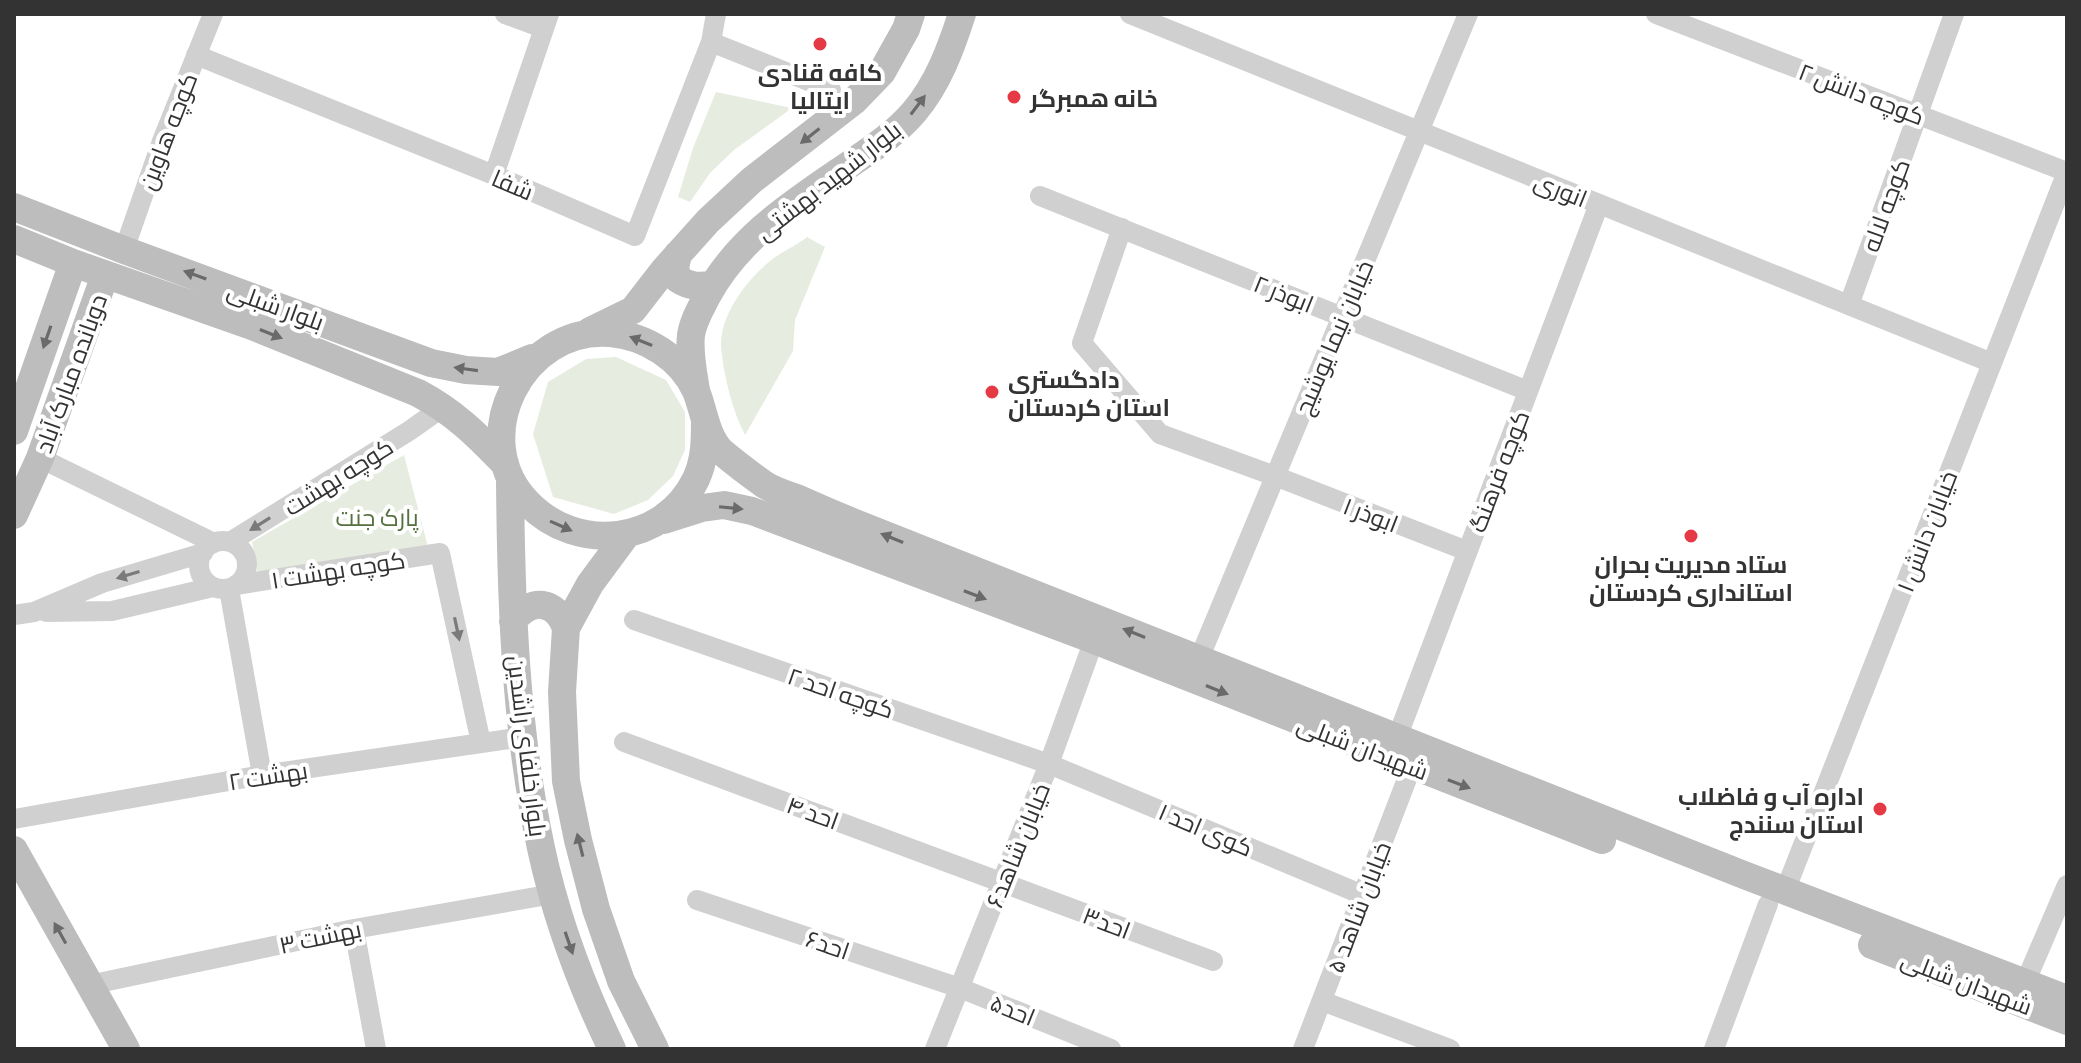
<svg xmlns="http://www.w3.org/2000/svg" width="2081" height="1063" font-family="Commissioner,Cairo,sans-serif">
<style>
.green{fill:#e6ecdf}
.lines{fill:none;stroke-linecap:round;stroke-linejoin:round}
.street{stroke:#d0d0d0;stroke-width:20}
.secondary{stroke:#bdbdbd;stroke-width:28}
.oneway{fill:#6a6a6a}
.oneway2{fill:#7a7a7a}
.poi-dot{fill:#e63946;stroke:#fff;stroke-width:3}
.labels{text-anchor:middle;dominant-baseline:central;stroke-width:8;stroke-linejoin:round;paint-order:stroke}
.poi-label{font-size:24px;font-weight:bold;fill:#333;stroke:#fff}
.street-label{font-size:24px;fill:#333;stroke:#fff}
.park-label{font-size:24px;fill:#56703f;stroke:#fff}
</style>
<rect width="100%" height="100%" fill="#fff"/>
<!-- green -->
<path class="green" d="M716 92 792 108 734 150 710 173 690 202 678 197 693 148Z
M807 237 825 247 795 320 793 351 745 435C733 411 728 390 723 364 723 358 721 351 721 345 721 313 747 280 770 261 781 252 796 246 807 237Z
M616 357 666 380 685 412V450L673 476 648 500 614 514 553 497 533 434 548 382 586 359Z
M404 455 428 547 258 573 252 542Z"/>
<g class="lines">
<!-- street -->
<path class="street" d="M505 14 543 28
M716 14 711 42 831 90
M1130 14 1992 363
M1656 14 2067 172
M196 55 494 175 635 236 711 42
M494 175 549 14
M1040 196 1528 391
M1122 228 1082 343 1160 434 1275 476 1467 551
M124 250 162 141 213 14
M1849 305 1954 14
M40 458 214 543
M199 565a24 24 0 1 1 48 0a24 24 0 1 1-48 0Z
M230 542 409 431 443 407
M236 585 440 553 481 743
M229 589 262 775
M46 612 112 611 213 587
M14 615 34 612 102 583 203 553
M634 620 1049 764 1363 895
M1199 659 1468 14
M1397 738 1599 204
M624 742 1213 961
M14 819 262 775 523 737
M1785 891 2067 172
M697 900 960 988 1111 1049
M354 929 376 1049
M2025 983 2067 885
M89 985 354 929 553 894
M1322 1001 1450 1049
M935 1049 1049 764 1094 640
M1303 1049 1412 766
M1714 1049 1768 904"/>
<!-- secondary -->
<path class="secondary" d="M14 207 124 250 431 363 466 370 498 372 532 358
M14 239 73 263 252 326 418 393C454 412 477 435 505 464
M678 254 675 268 678 279C690 287 700 287 714 284
M590 331 633 310 664 270 708 221 752 180 854 101 882 72 906 29 911 14
M696 390C693 372 689 353 691 335 693 321 701 308 707 296 740 235 798 200 853 162 875 147 897 132 914 112 938 84 951 48 962 14
M705 420C705 440 705 460 696 479 664 545 577 554 528 503 465 439 522 326 610 333 646 336 681 358 696 391 704 410 706 437 722 452 735 463 751 475 765 485 775 491 788 495 799 499 819 508 840 517 860 525L1744 875 2067 999
M14 431 73 263
M510 479C511 602 515 727 541 848 556 918 581 985 612 1049
M14 515 40 458 105 275
M664 520 702 508 724 505 752 511 1094 640 1602 840
M627 534 590 584 566 628 562 692 566 781 578 840 596 909 621 981 655 1049
M513 621C531 597 556 600 566 628
M14 850 126 1049
M1872 945 2067 1021"/>
</g>
<!-- one-way arrows -->
<defs><path id="oneway-solid" d="M-6-.8H1V-3.2L6.5 0L1 3.2V.8H-6Z" transform="scale(2)"/></defs>
<g class="oneway">
<use href="#oneway-solid" transform="translate(918 105) rotate(-53)"/>
<use href="#oneway-solid" transform="translate(810 136) rotate(142)"/>
<use href="#oneway-solid" transform="translate(195 275) rotate(-160)"/>
<use href="#oneway-solid" transform="translate(271 334) rotate(22)"/>
<use href="#oneway-solid" transform="translate(47 337) rotate(109)"/>
<use href="#oneway-solid" transform="translate(641 341) rotate(-158)"/>
<use href="#oneway-solid" transform="translate(466 369) rotate(-172)"/>
<use href="#oneway-solid" transform="translate(731 508) rotate(6)"/>
<use href="#oneway-solid" transform="translate(561 526) rotate(24)"/>
<use href="#oneway-solid" transform="translate(892 538) rotate(-158)"/>
<use href="#oneway-solid" transform="translate(975 595) rotate(21)"/>
<use href="#oneway-solid" transform="translate(1134 633) rotate(-158)"/>
<use href="#oneway-solid" transform="translate(1217 690) rotate(22)"/>
<use href="#oneway-solid" transform="translate(1459 784) rotate(21)"/>
<use href="#oneway-solid" transform="translate(580 845) rotate(-104)"/>
<use href="#oneway-solid" transform="translate(60 933) rotate(-119)"/>
<use href="#oneway-solid" transform="translate(569 943) rotate(71)"/>
</g>
<g class="oneway2">
<use href="#oneway-solid" transform="translate(260 524) rotate(148)"/>
<use href="#oneway-solid" transform="translate(128 575) rotate(163)"/>
<use href="#oneway-solid" transform="translate(457 629) rotate(78)"/>
</g>
<!-- markers -->
<g class="poi-dot">
<circle cx="820" cy="44" r="8"/>
<circle cx="1014" cy="97" r="8"/>
<circle cx="992" cy="392" r="8"/>
<circle cx="1691" cy="536" r="8"/>
<circle cx="1880" cy="809" r="8"/>
</g>
<g class="labels">
<!-- poi labels -->
<g class="poi-label">
<text x="820" y="71">کافه قنادی<tspan x="820" dy="28">ایتالیا</tspan></text>
<text x="1030" y="97" text-anchor="start">خانه همبرگر</text>
<text x="1008" y="378" text-anchor="start">دادگستری<tspan x="1008" dy="28">استان کردستان</tspan></text>
<text x="1691" y="563">ستاد مدیریت بحران<tspan x="1691" dy="28">استانداری کردستان</tspan></text>
<text x="1864" y="795" text-anchor="end">اداره آب و فاضلاب<tspan x="1864" dy="28">استان سنندج</tspan></text>
</g>
<!-- street labels -->
<g class="street-label">
<text transform="translate(1862 93) rotate(21)">کوچه دانش ۲</text>
<text transform="translate(167 131) rotate(-69)">کوچه هاوین</text>
<text transform="translate(828 180) rotate(-38)">بلوار شهید بهشتی</text>
<text transform="translate(513 184) rotate(23)">شفا</text>
<text transform="translate(1561 189) rotate(22)">انوری</text>
<text transform="translate(1885 205) rotate(-70)">کوچه لاله</text>
<text transform="translate(1284 293) rotate(22)">ابوذر ۲</text>
<text transform="translate(276 305) rotate(20)">بلوار شبلی</text>
<text transform="translate(1333 337) rotate(-67)">خیابان نیما یوشیج</text>
<text transform="translate(70 373) rotate(-70)">دوبانده مبارک آباد</text>
<text transform="translate(1498 471) rotate(-69)">کوچه فرهنگ</text>
<text transform="translate(338 476) rotate(-32)">کوچه بهشت</text>
<text transform="translate(1371 514) rotate(21)">ابوذر ۱</text>
<text transform="translate(1926 531) rotate(-69)">خیابان دانش ۱</text>
<text transform="translate(338 569) rotate(-9)">کوچه بهشت ۱</text>
<text transform="translate(841 692) rotate(19)">کوچه احد ۲</text>
<text transform="translate(528 746) rotate(83)">بلوار خلفای راشدین</text>
<text transform="translate(1363 747) rotate(21)">شهیدان شبلی</text>
<text transform="translate(268 775) rotate(-9)">بهشت ۲</text>
<text transform="translate(813 812) rotate(20)">احد ۴</text>
<text transform="translate(1206 829) rotate(23)">کوی احد ۱</text>
<text transform="translate(1017 845) rotate(-68)">خیابان شاهد۶</text>
<text transform="translate(1358 907) rotate(-69)">خیابان شاهد ۵</text>
<text transform="translate(1107 922) rotate(21)">احد۳</text>
<text transform="translate(320 936) rotate(-12)">بهشت ۳</text>
<text transform="translate(828 944) rotate(19)">احد۶</text>
<text transform="translate(1967 982) rotate(21)">شهیدان شبلی</text>
<text transform="translate(1013 1009) rotate(22)">احد۵</text>
</g>
<!-- park labels -->
<g class="park-label">
<text x="377" y="516">پارک جنت</text>
</g>
</g>
<!-- border -->
<rect width="2081" height="1063" fill="none" stroke="#333333" stroke-width="32"/>
</svg>
